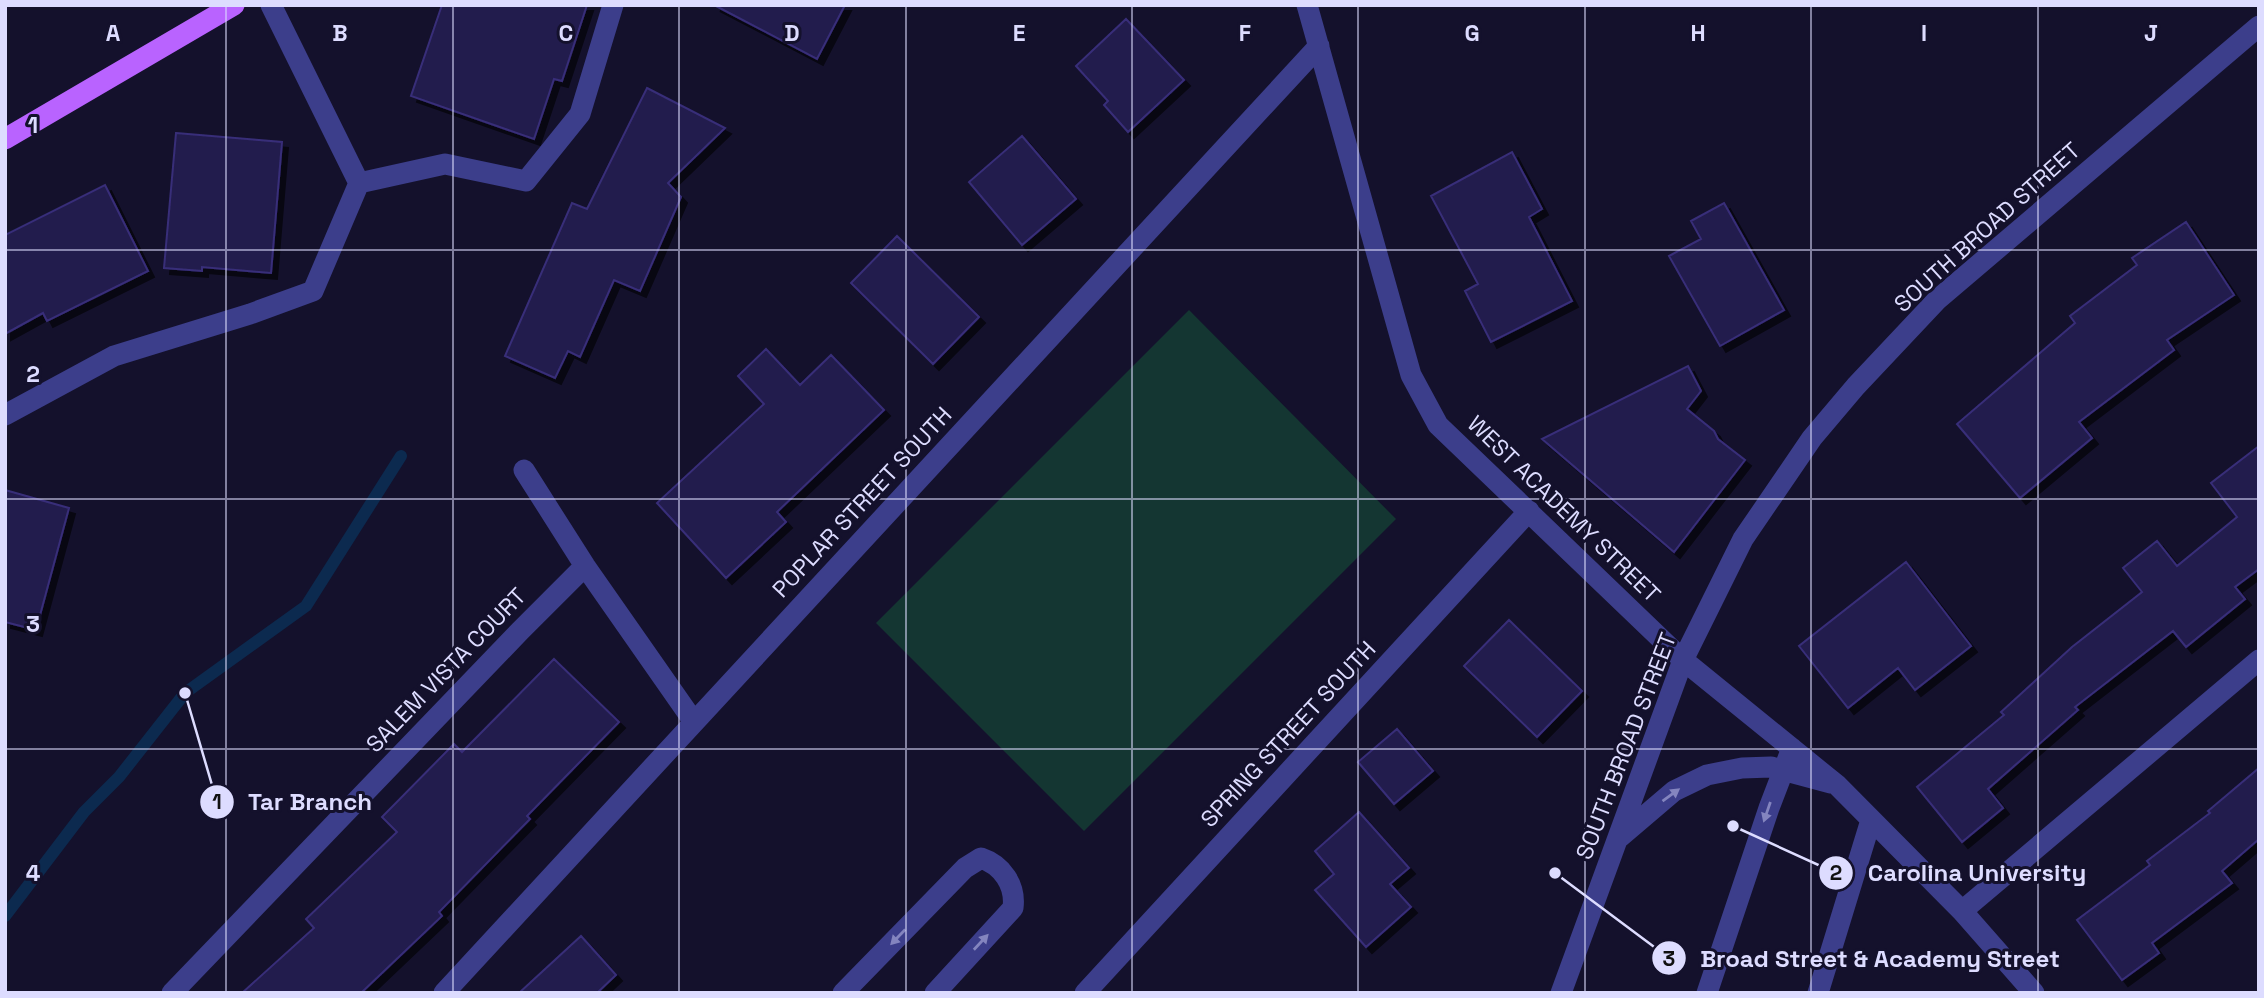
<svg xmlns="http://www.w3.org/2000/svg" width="2264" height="998" font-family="'Space Grotesk',sans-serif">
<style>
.pitch{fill:#143632}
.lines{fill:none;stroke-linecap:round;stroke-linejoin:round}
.stream{stroke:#0c2a4f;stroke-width:12}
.building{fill:#231d4d;stroke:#382e79;stroke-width:2;filter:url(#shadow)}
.minor{stroke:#3c3e8b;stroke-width:21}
.major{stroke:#b963ff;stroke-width:21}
.oneway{fill:#8485bf}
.grid{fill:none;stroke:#dddcff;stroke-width:2;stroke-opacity:0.55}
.labels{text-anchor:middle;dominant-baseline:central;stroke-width:6;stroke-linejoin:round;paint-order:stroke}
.street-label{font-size:23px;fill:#dddcff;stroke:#14112c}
.grid-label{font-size:23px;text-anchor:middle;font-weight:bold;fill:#dddcff;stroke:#14112c;stroke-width:6;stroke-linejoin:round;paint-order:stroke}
.leader{fill:none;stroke:#dddcff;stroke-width:2.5}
.callout-dot{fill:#dddcff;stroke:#14112c;stroke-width:2.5}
.mark-label{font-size:21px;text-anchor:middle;font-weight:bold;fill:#111}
.callout-label{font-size:24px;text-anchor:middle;font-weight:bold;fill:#dddcff;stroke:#14112c;stroke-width:6;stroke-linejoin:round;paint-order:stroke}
</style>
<defs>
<filter id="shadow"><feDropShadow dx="6" dy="6" stdDeviation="0" flood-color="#0009"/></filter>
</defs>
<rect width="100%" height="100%" fill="#14112c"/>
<!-- pitch -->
<path class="pitch" d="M1189 310 1396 519 1084 831 876 623Z"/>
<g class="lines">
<!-- stream -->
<path class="stream" d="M5 916 84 812 119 777 185 693 306 606 401 456"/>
</g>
<!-- building -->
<path class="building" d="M442 5H587L562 81 554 79 534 139 411 96Z
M714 5H845L817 59Z
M1126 19 1184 80 1128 132 1104 105 1108 101 1076 66Z
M647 88 725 128 668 183 681 197 640 291 614 280 580 357 568 351 555 378 505 356 572 203 587 209Z
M176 133 282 142 271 273 202 267V271L164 268Z
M1022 136 1076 199 1022 245 969 182Z
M1512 152 1542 209 1529 217 1572 301 1491 342 1465 291 1478 284 1431 196Z
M105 185 148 271 47 321 43 313 5 334V235Z
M1724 203 1784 310 1720 346 1669 256 1701 239 1691 221Z
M2186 222 2234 295 2167 340 2174 350 2079 422 2092 438 2020 498 1957 424 2075 323 2070 316 2137 265 2132 258Z
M897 236 979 317 933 364 851 283Z
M766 349 800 385 831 355 884 410 777 512 786 522 726 578 657 503 764 404 738 376Z
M1688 366 1701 391 1687 409 1714 431 1718 439 1745 460 1674 552 1542 439Z
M2259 446V569L2235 587 2245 599 2186 647 2173 631 2075 707 2078 710 1988 789 2003 808 1962 842 1917 787 2004 715 2001 712 2072 647 2142 592 2123 568 2157 541 2177 566 2237 517 2211 483Z
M5 490 69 508 36 630 5 622Z
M1906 562 1971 646 1915 690 1898 668 1848 708 1799 646Z
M1509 620 1582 691 1537 737 1464 666Z
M554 659 619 722 527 816 530 819 439 912 442 916 361 993H242L314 928 306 919 397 832 382 817 454 744 462 752Z
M1397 729 1433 771 1394 804 1358 762Z
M2259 768V839L2222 871 2232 883 2152 943 2159 953 2122 980 2077 920 2150 865 2147 861 2210 813 2208 811Z
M1359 812 1409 868 1390 884 1411 907 1366 947 1315 890 1334 874 1315 851Z
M581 936 616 975 597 993H519Z"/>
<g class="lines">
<!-- minor -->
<path class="minor" d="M271 5 359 183
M1307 5 1411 375 1438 425 1683 660 1837 785 1962 911 2034 993
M359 183 445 164 526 181 580 114 613 5
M5 415 114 356 250 314 313 291 359 183
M524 470 585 566 694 722
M1620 837 1674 791 1707 775 1742 768 1771 767 1831 783
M1962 911 2259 660
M172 993 520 631 585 566
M444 993 1319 46
M843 993 965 868 981 858C1002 865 1016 885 1013 908L935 993
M1085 993 1529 511
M1561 993 1683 660 1743 539 1812 438 1856 386 1937 300 2259 26
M1707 993 1769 808 1792 748
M1818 993 1871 820"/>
<!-- major -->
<path class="major" d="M5 139 234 5"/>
</g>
<!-- one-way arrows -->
<defs><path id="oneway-solid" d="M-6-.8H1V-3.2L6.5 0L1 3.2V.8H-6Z" transform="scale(1.75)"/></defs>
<g class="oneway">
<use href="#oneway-solid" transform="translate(1671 795) rotate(-36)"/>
<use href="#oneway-solid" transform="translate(1767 812) rotate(109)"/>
<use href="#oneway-solid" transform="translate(898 937) rotate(134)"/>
<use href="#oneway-solid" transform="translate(981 942) rotate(-47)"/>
</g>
<!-- grid -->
<path class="grid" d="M226 5V993M453 5V993M679 5V993M906 5V993M1132 5V993M1358 5V993M1585 5V993M1811 5V993M2038 5V993M5 250H2259M5 499H2259M5 749H2259"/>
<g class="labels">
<!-- street labels -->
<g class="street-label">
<text transform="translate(1987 227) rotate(-42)">SOUTH BROAD STREET</text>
<text transform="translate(862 502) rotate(-47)">POPLAR STREET SOUTH</text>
<text transform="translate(1564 509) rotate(44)">WEST ACADEMY STREET</text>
<text transform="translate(446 670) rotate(-46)">SALEM VISTA COURT</text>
<text transform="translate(1288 734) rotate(-47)">SPRING STREET SOUTH</text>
<text transform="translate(1626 746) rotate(-69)">SOUTH BROAD STREET</text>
</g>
</g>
<g class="grid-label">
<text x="113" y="41">A</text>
<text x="340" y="41">B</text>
<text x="566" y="41">C</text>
<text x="792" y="41">D</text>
<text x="1019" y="41">E</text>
<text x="1245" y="41">F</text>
<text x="1472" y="41">G</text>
<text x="1698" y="41">H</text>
<text x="1924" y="41">I</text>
<text x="2151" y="41">J</text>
<text x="33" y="133">1</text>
<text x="33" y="382">2</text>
<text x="33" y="632">3</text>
<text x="33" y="881">4</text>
</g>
<!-- callouts -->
<path class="leader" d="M185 693L217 802M1733 826L1836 873M1555 873L1669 958"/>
<g class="callout-dot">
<circle cx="185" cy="693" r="7"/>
<circle cx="1733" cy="826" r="7"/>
<circle cx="1555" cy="873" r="7"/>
<circle cx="217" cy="802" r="18"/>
<circle cx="1836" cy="873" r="18"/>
<circle cx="1669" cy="958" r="18"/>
</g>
<g class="mark-label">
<text x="217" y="809">1</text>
<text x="1836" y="880">2</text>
<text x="1669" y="966">3</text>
</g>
<g class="callout-label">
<text x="310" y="810">Tar Branch</text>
<text x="1977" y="881">Carolina University</text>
<text x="1880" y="967">Broad Street &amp; Academy Street</text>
</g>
<!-- border -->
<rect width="2264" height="998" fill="none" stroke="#dddcff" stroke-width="14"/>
</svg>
